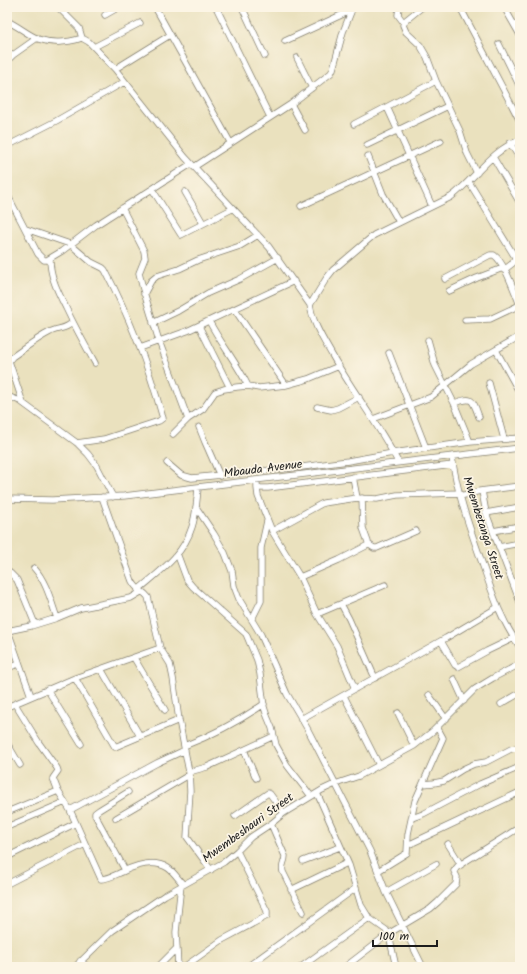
<svg xmlns="http://www.w3.org/2000/svg" width="527" height="974" font-family="Kalam,sans-serif">
<style>
.lines{fill:none;stroke-linecap:round;stroke-linejoin:round}
.minor-casing{stroke:#837e6d;stroke-width:7}
.minor{stroke:#fff;stroke-width:5.5}
.labels{text-anchor:middle;dominant-baseline:central;stroke-width:3.5;stroke-linejoin:round;paint-order:stroke}
.street-label{font-size:12px;fill:#1c1c1c;stroke:#fcf5e5}
</style>
<rect width="100%" height="100%" fill="#fcf5e5"/>
<filter id="ink" filterUnits="userSpaceOnUse"><feTurbulence type="fractalNoise" baseFrequency=".025" numOctaves="2"/><feDisplacementMap in="SourceGraphic" scale="8" xChannelSelector="R" yChannelSelector="G"/><feConvolveMatrix kernelMatrix="1 2 1 2 8 2 1 2 1" color-interpolation-filters="sRGB"/></filter>
<filter id="wash" filterUnits="userSpaceOnUse"><feTurbulence type="fractalNoise" baseFrequency=".012" numOctaves="4" result="noise"/><feDisplacementMap in="SourceGraphic" scale="16" xChannelSelector="R" yChannelSelector="G"/><feGaussianBlur stdDeviation="0.9" result="paint"/><feColorMatrix in="noise" values="0 0 0 0 0 0 0 0 0 0 0 0 0 0 0 0 0 1.4 0 .05"/><feComposite in="paint" operator="in"/></filter>
<g filter="url(#wash)">
<rect width="100%" height="100%" fill="#eae1be"/>
</g>
<g filter="url(#ink)">
<g class="lines">
<!-- minor casing -->
<g class="minor-casing">
<path id="minor" d="M58 7 79 28 82 38 89 42 115 69 185 157 269 247 310 305
M155 7 230 142
M216 7 270 117
M242 7 265 56
M399 7 398 15 404 23
M422 7 406 20 403 25 406 32 420 45 427 57 436 81 460 131 467 153 477 173
M460 7 520 121
M504 7 520 35
M105 15 119 7
M7 21C18 26 27 34 38 39 53 44 67 43 82 38
M285 41 352 10
M499 44 520 87
M94 47 140 23
M297 58 312 88
M7 61 13 55 37 38
M115 69 170 35
M291 104 305 130
M387 107 432 206
M354 124 436 81
M510 143 520 159
M367 145 448 106
M7 146 56 121 124 82
M368 156 383 194 399 222
M493 157 520 203
M194 167 291 104 331 73 333 69 343 32 353 7
M469 182 515 257 513 263 504 270
M152 189 181 235 232 209
M185 192 203 223
M7 194 38 254 44 260H47L62 251 96 225 191 164
M301 206 441 141
M122 208 144 251 145 258 139 273 143 289 159 341 188 419
M26 229 70 244 91 262 103 268 105 270C129 316 148 365 162 415L163 418 159 421 104 439 77 443
M50 259C50 277 58 292 66 308 75 327 85 345 95 363
M445 279 490 255H494C505 263 514 291 520 305
M449 291 477 278 503 268
M144 294 151 281 157 276 179 269 198 260 240 246 258 235
M235 310 286 385
M465 320 490 319 520 305
M209 321C221 344 237 363 248 386
M153 323 178 311 208 293 240 279 278 258
M199 326 230 388
M428 340 435 365 454 403 470 442
M140 348 187 331 294 281
M496 350 517 388
M389 353 426 448
M7 355 23 403
M9 361 12 357C24 349 36 339 50 332 57 328 68 329 72 322
M489 383 504 439
M7 396 20 401 77 443 88 454 97 466 113 497
M454 403C473 397 472 398 479 417
M317 407 331 410 338 408 359 397
M373 419 431 397 471 364 520 336
M199 427 205 442 220 476
M173 434 188 419 203 409 215 392 224 389 237 387 248 386 259 388 286 385 308 379 339 366
M452 457C457 493 469 526 481 560 492 592 500 619 520 647
M398 462C379 425 353 392 332 355 323 339 313 324 310 305L326 279 333 270 374 235 451 197C475 179 491 150 520 140
M167 463 181 475 192 478 302 467 348 461 393 453 470 442 520 438
M353 477 357 498
M257 480V488L258 496 272 531 300 577 317 614 337 646 355 689
M257 488H268L453 465
M482 491 486 513 520 602
M460 496 480 491 520 486
M102 497 132 581C137 591 143 590 148 597L160 648 170 664 173 678 179 720 189 772 190 791 187 837 211 870
M7 499 52 500 124 496 520 448
M196 507 214 534 225 553 232 571 234 586 239 599 261 635 287 694 307 728 370 851 386 892 423 967
M486 513 520 507
M272 531 323 503 357 498 377 499 397 495 459 493
M493 531 520 526
M368 544 374 548H377L416 531
M499 547 520 543
M178 556 187 580 193 587 246 634 257 660 260 674 264 707 267 716 272 728 276 745 287 765 311 796
M34 568C46 581 51 601 57 618
M10 573 17 580 35 624
M300 577 339 560 368 545V542L363 528 362 498
M138 590C160 571 183 556 192 527 196 515 197 500 198 488
M341 604 349 619 375 678
M317 614 385 585
M252 619 261 601V548L267 521
M7 631 31 626 57 618 81 608 131 598 141 592
M8 631 31 696
M441 641 455 665 458 667 487 651 514 638
M134 658 165 710
M7 668 19 664
M101 669 140 736
M75 678 115 747 179 720
M454 679 464 701
M47 689 81 744
M429 695 446 719
M344 696 379 765
M15 704 39 743 57 768 58 771 53 778 58 791 70 810 101 879C108 879 115 875 122 872 136 865 154 859 168 868 174 872 178 879 183 884
M501 704 520 693
M7 707 75 678 160 648
M398 713 414 746
M301 719 446 638 498 607
M7 743 20 765
M184 746C213 735 239 721 264 704
M244 750 256 778
M189 772 207 767 274 736
M423 784 434 783 444 781 463 769 474 764 486 762 511 749 516 748 520 749
M317 793 349 865 361 905 369 918 386 930 390 940 396 967
M70 810 157 763 185 750
M7 812 58 791
M235 816 268 793 270 794 284 813
M116 818 189 775
M412 818 423 814 480 784 520 767
M271 824 285 856C285 863 281 864 283 872L303 912
M7 827 65 802
M448 844 461 865
M408 845 520 792
M7 857 76 823
M303 861 340 847
M125 870 95 815V813L99 810 128 792
M378 871 407 853 408 834 415 801 443 738 437 727
M7 884 85 844
M291 890 347 863
M386 892 436 864
M80 961 88 967
M75 967 112 931 165 895 224 862 237 851 251 837 272 823 284 813 322 790 335 784 359 776 414 746 433 731 475 689 493 678 520 664
M158 967 176 949
M178 967 176 932 181 885
M184 967 222 940 267 916V911L237 851
M247 967 356 888
M301 967 369 918
M345 967 388 934 430 909 438 902 456 884 457 877 454 871 458 866 520 827"/>
</g>
<!-- minor -->
<use href="#minor" class="minor"/>
</g>
</g>
<g class="labels">
<!-- street labels -->
<g class="street-label">
<text transform="translate(263 469) rotate(-7)">Mbauda Avenue</text>
<text transform="translate(483 528) rotate(72)">Mwembetanga Street</text>
<text transform="translate(248 828) rotate(-36)">Mwembeshauri Street</text>
</g>
</g>
<!-- margin -->
<rect width="527" height="974" fill="none" stroke="#fcf5e5" stroke-width="24"/>
<!-- scale -->
<path d="M373 940v6h64v-6" fill="none" stroke="#1c1c1c" stroke-width="2"/>
<text x="379" y="940" font-size="12" fill="#1c1c1c" stroke="#fcf5e5" stroke-width="3" paint-order="stroke">100 m</text>
</svg>
